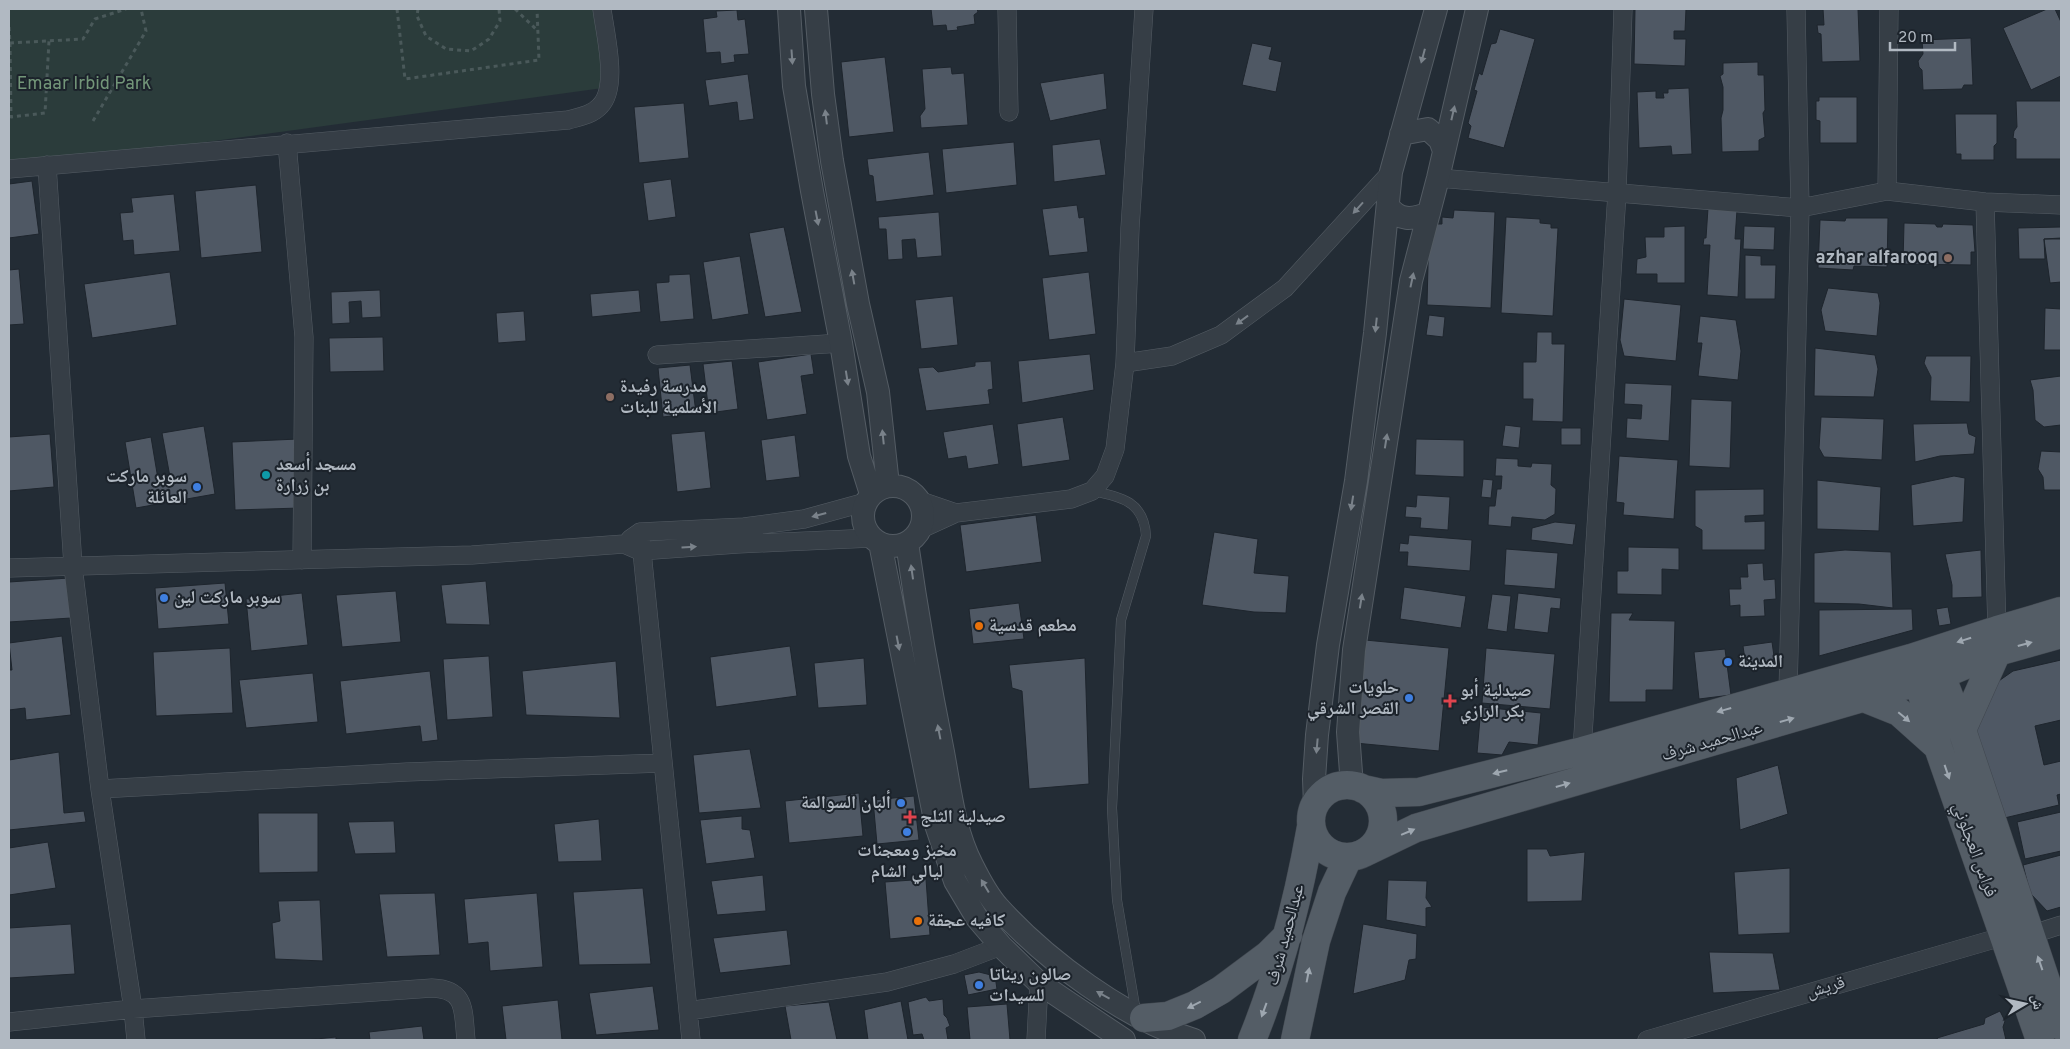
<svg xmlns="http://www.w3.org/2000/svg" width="2070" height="1049" font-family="Overpass,'Noto Naskh Arabic',sans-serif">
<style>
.green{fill:#2b3c3b}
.building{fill:#4f5864;stroke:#1e252d}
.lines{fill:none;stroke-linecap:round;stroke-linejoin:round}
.service-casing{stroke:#545c64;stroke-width:10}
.minor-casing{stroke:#545c64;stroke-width:19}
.tertiary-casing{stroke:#545c64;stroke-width:24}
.primary-casing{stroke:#40474f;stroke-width:29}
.path{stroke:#4a595a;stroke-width:3;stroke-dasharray:4 4;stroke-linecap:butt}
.service{stroke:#363e46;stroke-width:9}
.minor{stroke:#363e46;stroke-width:18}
.tertiary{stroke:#363e46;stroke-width:22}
.primary{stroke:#545d66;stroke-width:28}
.oneway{fill:#7a828a}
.oneway2{fill:#9ea7b0}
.education-dot{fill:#8d6e63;stroke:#1c232b;stroke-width:2}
.culture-dot{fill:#0f9aa8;stroke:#1c232b;stroke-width:2}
.shop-dot{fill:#3f7fe0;stroke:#1c232b;stroke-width:2}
.food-dot{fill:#e8710a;stroke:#1c232b;stroke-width:2}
.health-dot{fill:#e0444e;stroke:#1c232b;stroke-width:2}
.labels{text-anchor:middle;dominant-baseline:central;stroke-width:4;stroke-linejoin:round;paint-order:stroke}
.park-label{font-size:18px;fill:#739679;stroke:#1c232b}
.poi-label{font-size:18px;font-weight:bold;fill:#b1b9c2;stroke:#1c232b;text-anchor:start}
.street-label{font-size:18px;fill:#b1b9c2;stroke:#1c232b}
</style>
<rect width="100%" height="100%" fill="#232c35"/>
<!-- green -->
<path class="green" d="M9 9H600L603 88 9 169Z"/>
<!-- building -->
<path class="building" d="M931 9H977L978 12 974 15 975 24 957 27 958 30 947 31 946 25 933 26Z
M1635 9H1686L1685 31H1674V39H1686L1685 66 1634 64Z
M1823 9H1858L1860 61 1822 62 1821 34 1818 33 1817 25H1824Z
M2047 9H2055L2061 22V76L2031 90 2003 28Z
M737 10 738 20 745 19 749 54 734 55 735 62 721 64 720 52 706 53 703 19 717 17 716 11Z
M1500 29 1535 39 1504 148 1468 138 1471 126 1468 123 1477 91 1474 90 1479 73 1482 75 1491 44 1496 43Z
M1971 38 1973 85H1964L1962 89 1923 90 1922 70 1919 67 1918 61 1923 54 1922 40Z
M1252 43 1272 47 1269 59 1282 62 1276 92 1242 85Z
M885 57 894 132 849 137 841 62Z
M1758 62V75H1764L1765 110 1763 113 1765 137 1759 140V151L1722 152 1721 118 1723 110V87L1720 76 1723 74V63Z
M951 67 952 74 964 73 968 125 921 128 920 116 925 109 922 69Z
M1104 73 1107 109 1050 121 1040 83Z
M748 74 754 119 739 121 737 102 709 106 705 80Z
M1689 88 1692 154 1672 155 1671 146 1639 148 1637 92 1656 91V98H1664L1663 93H1668V89Z
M1819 97H1857V143H1820V121L1816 120V101H1819Z
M2016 101H2061V159H2016V139L2013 138 2014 131 2017 127Z
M684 103 689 158 639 163 634 107Z
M1955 114H1997V143L1994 146V160H1961V154H1956Z
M1100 139 1106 175 1054 182 1052 145Z
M1014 142 1017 185 946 193 942 149Z
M929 152 934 195 876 202 873 176 869 175 867 159Z
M671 179 676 217 648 221 643 183Z
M32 181 39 234 9 238V184Z
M256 185 262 252 201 258 195 191Z
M174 194 180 251 134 255 133 240 123 241 120 213 133 212 131 198Z
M1077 205 1079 218 1084 217 1088 252 1049 256 1042 209Z
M1708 208 1737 210 1735 239H1741L1738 297 1707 295 1710 245H1703L1704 238H1706Z
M1454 210 1495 212 1491 308 1427 305 1429 224H1442V217L1453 218Z
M939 212 942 256 917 258 915 239 902 240 903 259 888 260 886 229H879L878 217Z
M1506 217 1540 219V223L1551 224V228H1558L1553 316 1501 313Z
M1846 218H1888L1887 267 1854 266 1853 270 1818 268 1820 220 1845 221Z
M1904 223 1935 224 1937 227H1942L1943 224 1973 225 1975 252H1971V265L1903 264Z
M1685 226V283H1657V274H1636L1637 259 1646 257 1645 237H1664V227Z
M1744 226 1775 227 1774 250 1743 249Z
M784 227 802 312 765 317 749 233Z
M2061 227V238L2044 239 2045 259H2019L2018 228Z
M2044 239H2061V282L2050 283Z
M1745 255 1761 256V265H1776L1775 299H1745Z
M740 256 749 314 712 320 703 262Z
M19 269 24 324 9 325V270Z
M170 272 177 325 92 338 84 284Z
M1089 272 1096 334 1049 340 1042 278Z
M690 274 694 319 660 322 656 283 669 282V275Z
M1828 288 1878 293 1880 303 1877 336 1825 331 1821 310Z
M380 290 381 317 362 318 361 301 349 302 350 323 332 324 331 292Z
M639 290 641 312 592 317 590 294Z
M953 296 958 345 921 349 915 300Z
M1624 299 1681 305 1676 361 1624 356 1620 340Z
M2045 308 2061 309V350H2044Z
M524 311 526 341 498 343 496 313Z
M1429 315 1445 317 1443 337 1426 335Z
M1700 316 1736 320 1741 351 1738 380 1698 376 1702 343H1697Z
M1537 332H1552V344H1565L1563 422 1532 421 1533 399H1523V362H1536Z
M383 337 384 371 330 372 329 338Z
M1815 348 1875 355 1878 369 1874 397 1814 396Z
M811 354 814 374 801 376 807 414 767 420 758 362Z
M1090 354 1094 390 1022 403 1018 361Z
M1926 356H1971L1970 402 1930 401 1931 377 1924 363Z
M732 361 738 409 709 413 703 364Z
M991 361 993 389 988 390 990 404 926 411 918 368 933 367 938 372 975 366V362Z
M690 365 696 413 663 417 658 368Z
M2061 376V425L2044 427 2035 420 2033 390 2030 380Z
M1625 383 1672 385 1669 441 1626 438 1627 418 1641 419 1642 405 1624 404Z
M1691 399 1732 401 1730 468 1689 466Z
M1063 417 1070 460 1022 467 1017 424Z
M1821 417 1884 419 1882 460 1824 457 1819 448Z
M1967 423 1969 434 1976 437 1974 454 1940 456 1915 462 1913 424Z
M993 424 999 464 968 469 966 456 948 459 943 432Z
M1505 425 1521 427 1519 448 1502 446Z
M204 426 215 494 136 508 125 442 151 437 158 479 170 477 162 433Z
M1561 428H1581V445H1561Z
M705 431 711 488 677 492 671 434Z
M50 434 54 487 9 491V437Z
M795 435 800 477 766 481 761 440Z
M298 439 300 508 235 510 232 442Z
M1416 439 1464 440V477L1415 475Z
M2041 451 2061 452V490H2044L2043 477 2038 469Z
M1619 456 1678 460 1674 519 1623 515 1624 503 1616 502Z
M1496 458 1518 459V466L1531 467 1532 463 1552 464 1551 485 1556 489 1555 514 1545 520 1512 517 1511 527 1488 525 1489 506H1495L1497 489H1501L1502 476H1495Z
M1954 476 1965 478 1963 522 1913 526 1911 485Z
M1483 479 1493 480 1491 498 1481 497Z
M1817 480 1881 487 1879 531 1817 529Z
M1764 489V515L1745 516V522L1765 521V550H1702V530L1695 526V490Z
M1417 495 1450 497 1448 530 1420 528 1421 518 1405 517 1406 506 1416 507Z
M1036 515 1042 562 966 572 960 525Z
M1555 522 1576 524 1573 545 1531 540 1532 528Z
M1214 532 1258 539 1254 573 1289 576 1286 613 1254 612 1202 605Z
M1409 535 1472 540 1470 571 1407 566 1408 552H1399L1400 543 1408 544Z
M1628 547 1679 548V570L1662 569V595L1617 594V571H1628Z
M1506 549 1558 553 1555 589 1504 585Z
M1845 550 1891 552 1893 608 1859 604 1814 603V553Z
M1981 550 1982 597 1952 598V585L1945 554Z
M1763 563 1764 580 1775 579 1776 599 1764 600 1765 616 1740 617V605L1730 606 1729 589H1741L1740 577H1748L1747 564Z
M69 578 71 618 9 622V582Z
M486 581 490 625 446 624 441 585Z
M225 583 229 624 158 629 155 588Z
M1404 587 1466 596 1461 628 1400 619Z
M396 591 401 642 342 647 336 595Z
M302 593 308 645 251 651 246 599Z
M1518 593 1561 598 1560 609 1551 608 1548 633 1514 629Z
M1492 594 1511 596 1507 632 1487 629Z
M1019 603 1024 639 973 644 969 609Z
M1948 607 1951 624 1939 626 1936 609Z
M1912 609 1913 630 1819 656V610Z
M1611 613H1633L1629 620 1675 621 1673 690H1646V702H1609Z
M62 636 71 715 26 720 25 708 9 710V670H12L9 643Z
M1365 640 1449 648 1439 751 1355 743Z
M1772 642 1775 663 1746 667 1743 646Z
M790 646 797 696 716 707 710 657Z
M230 648 233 713 156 716 153 652Z
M1486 648 1555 654 1550 709 1482 703Z
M1725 649 1731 695 1699 699 1694 652Z
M489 656 493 717 447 720 443 659Z
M864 658 867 705 818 708 814 663Z
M1085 658 1089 784 1029 789 1022 691 1012 688 1009 665Z
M2061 660V720L2035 726 2044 765 2061 761V794L2057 795 2059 805 1996 820 1971 729 1993 685 2013 671Z
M616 661 620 718 526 715 522 671Z
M430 671 438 740 422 742 420 726 346 734 340 681Z
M313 673 318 722 246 728 239 680Z
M1481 707 1541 713 1538 745 1509 742 1502 755 1477 753Z
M750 749 761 808 699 813 693 755Z
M59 752 64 813 84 811 86 822 9 830V760Z
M1778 765 1788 814 1740 830 1736 778Z
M859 793 863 836 789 843 785 801Z
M914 796 919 840 877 844 873 800Z
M2061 812V851L2025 859 2017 822Z
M258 813H318V872L259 873Z
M742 816V829L750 830 755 858 706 864 700 820Z
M599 819 602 861 558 862 554 824Z
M394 821 396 853 355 854 348 822Z
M48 842 56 888 9 895V848Z
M1527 849H1547L1550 856 1585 852 1582 901 1527 902Z
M2061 855V907L2047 911 2030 893 2023 865Z
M1790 868V933L1738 935 1734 872Z
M763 875 766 911 717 915 711 881Z
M926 879 930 935 890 939 885 882Z
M1388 880 1427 881 1426 898 1432 907 1426 908V927L1386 920Z
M643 888 651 964 579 965 573 892Z
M435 893 440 955 387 957 379 894Z
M537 893 543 967 490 971 488 942 468 944 464 899Z
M320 900 323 961 275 959 272 923 280 921 278 901Z
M71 924 75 974 9 978V928Z
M1363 924 1417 934 1416 959 1409 960 1405 980 1353 994Z
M787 930 791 965 720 973 713 938Z
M1709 952 1773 953 1780 990 1713 993Z
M979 972 995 976 997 989 968 995 964 975Z
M653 986 659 1030 596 1035 589 993Z
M926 997 929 1001 943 999 944 1015 947 1018 950 1026 946 1028 948 1040H924L922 1034 913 1035 908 1002Z
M558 1000 562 1040H506L502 1006Z
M901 1001 908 1040H868L864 1010Z
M829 1002 837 1040H791L785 1006Z
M1007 1004 1010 1040H970L967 1007Z
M2000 1011 2005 1021 2003 1027 2006 1040H1938L1937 1038 1984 1024 1985 1018Z
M422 1026 424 1040H370L369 1032Z
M336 1037V1040H306Z"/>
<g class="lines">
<!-- service casing -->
<g class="service-casing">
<path id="service" d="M1092 491C1121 497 1144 501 1146 536L1121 620 1112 808 1117 900 1135 1006 1137 1010"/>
</g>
<!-- minor casing -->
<g class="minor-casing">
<path id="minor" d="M1007 9 1009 112
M287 143 304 337 302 560
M47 165 73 566 100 789 133 1009 136 1040
M9 169 568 120C579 117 592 115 600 106 619 87 605 34 602 9
M1438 178 1800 208 1887 191 1985 202 2061 205
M1887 191 1889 9
M1985 202 1997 630
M657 355 841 343
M1125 363 1172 356 1221 335 1285 288 1391 172
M921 501 956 513
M921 529 956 513 1071 499 1092 491 1105 476 1115 449 1125 363 1130 228 1144 9
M640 532 691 1040
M630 539 640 532 744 527 804 519 866 502
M9 568 472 555 624 544 640 551 738 544 872 538
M1788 692 1800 208 1796 9
M1582 751 1617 193 1623 9
M100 789 407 772 662 763
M2030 935 2061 925
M688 1011 887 982 954 964 1001 946
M9 1022 133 1009 432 988C467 989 463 1012 466 1040
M1036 1040 1039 983
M1647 1040 2005 936"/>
</g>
<!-- tertiary casing -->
<g class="tertiary-casing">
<path id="tertiary" d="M789 9 794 86 812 191 841 343 859 456 871 494
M816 9 823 94 832 161 858 304 878 392 888 485
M1401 134 1428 129 1440 140 1444 151
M1388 206C1399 221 1412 220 1429 213
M863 516a30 30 0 1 1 60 0a30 30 0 1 1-60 0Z
M880 543 936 825 955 881 977 918 1001 946 1039 983 1124 1040
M907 543C917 613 929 682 943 752 950 790 954 830 972 865 979 879 988 896 998 907 1046 960 1125 1019 1194 1040
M1352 786 1348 732 1354 650 1411 281 1438 178 1477 9
M1315 805 1314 779 1317 735 1328 645 1356 481 1375 333 1391 172 1436 9"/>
</g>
<!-- primary casing -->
<g class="primary-casing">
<path id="primary" d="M1935 659 1962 730 2061 1026
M1913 665 1938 747 2040 1040
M1864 698 1899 712 1937 746
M1962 730 1997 652
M1311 821a36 36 0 1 1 72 0a36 36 0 1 1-72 0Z
M1363 789 1381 793 1419 792 1582 751 1911 658 1997 630 2061 611
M1364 853 1416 828 1941 675 1997 652 2061 634
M1144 1018 1168 1016 1195 1005 1221 990 1268 955 1288 935
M1252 1040C1280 971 1298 901 1311 827
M1295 1040 1316 941 1332 892 1348 858"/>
</g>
<!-- path -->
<path class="path" d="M397 9 405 79 539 60 537 9
M418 9 417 16 426 36 446 49 471 51 489 39 500 21 499 9
M515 9 538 31
M9 27 10 43 83 39 95 19 126 9
M10 43 11 117 45 113 49 41
M93 121 146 31 141 9"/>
<!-- service -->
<use href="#service" class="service"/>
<!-- minor -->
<use href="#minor" class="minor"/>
<!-- tertiary -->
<use href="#tertiary" class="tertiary"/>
<!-- primary -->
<use href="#primary" class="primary"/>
</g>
<!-- one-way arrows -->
<defs><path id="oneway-solid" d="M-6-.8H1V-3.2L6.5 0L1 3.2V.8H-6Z" transform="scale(1.25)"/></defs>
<g class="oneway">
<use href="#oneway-solid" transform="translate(1423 56) rotate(105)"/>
<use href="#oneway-solid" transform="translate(792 57) rotate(86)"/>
<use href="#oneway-solid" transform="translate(1453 113) rotate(-77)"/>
<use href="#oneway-solid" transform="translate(826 117) rotate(-97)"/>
<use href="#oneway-solid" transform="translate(1358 208) rotate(132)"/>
<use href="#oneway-solid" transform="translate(817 218) rotate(79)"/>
<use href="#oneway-solid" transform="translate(853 277) rotate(-100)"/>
<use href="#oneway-solid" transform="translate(1412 280) rotate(-78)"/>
<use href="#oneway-solid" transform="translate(1242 320) rotate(144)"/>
<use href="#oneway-solid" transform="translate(1376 325) rotate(96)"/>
<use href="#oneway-solid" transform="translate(847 378) rotate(81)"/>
<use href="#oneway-solid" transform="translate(883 437) rotate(-96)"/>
<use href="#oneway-solid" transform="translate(1386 441) rotate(-81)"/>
<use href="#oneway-solid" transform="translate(1352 503) rotate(99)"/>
<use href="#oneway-solid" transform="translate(819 515) rotate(165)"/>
<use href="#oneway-solid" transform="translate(689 547) rotate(-4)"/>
<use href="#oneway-solid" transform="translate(912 572) rotate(-98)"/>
<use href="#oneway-solid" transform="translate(1361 601) rotate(-81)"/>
<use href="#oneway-solid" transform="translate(898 643) rotate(79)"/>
<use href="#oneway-solid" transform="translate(939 732) rotate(-101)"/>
<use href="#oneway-solid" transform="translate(1317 746) rotate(95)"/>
<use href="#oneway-solid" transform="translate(985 886) rotate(-121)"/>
<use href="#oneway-solid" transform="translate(1103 995) rotate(-151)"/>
</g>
<g class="oneway2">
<use href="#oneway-solid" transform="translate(1964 640) rotate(162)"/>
<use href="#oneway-solid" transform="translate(2025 644) rotate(-15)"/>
<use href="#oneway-solid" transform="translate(1724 710) rotate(164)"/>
<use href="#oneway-solid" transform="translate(1904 717) rotate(40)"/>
<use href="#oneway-solid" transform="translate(1787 720) rotate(-16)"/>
<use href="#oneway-solid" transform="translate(1500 772) rotate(166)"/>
<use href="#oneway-solid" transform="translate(1947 772) rotate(71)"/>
<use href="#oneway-solid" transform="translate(1563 785) rotate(-16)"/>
<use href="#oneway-solid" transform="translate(1408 832) rotate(-23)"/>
<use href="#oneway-solid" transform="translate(2040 963) rotate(-109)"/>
<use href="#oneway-solid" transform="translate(1308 975) rotate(-79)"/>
<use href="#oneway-solid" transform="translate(1194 1005) rotate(154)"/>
<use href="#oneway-solid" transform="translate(1264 1010) rotate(110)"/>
</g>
<!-- markers -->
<g class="education-dot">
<circle cx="1948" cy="258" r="5"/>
<circle cx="610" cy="397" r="5"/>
</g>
<circle class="culture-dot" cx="266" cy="475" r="5"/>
<g class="shop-dot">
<circle cx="197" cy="487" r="5"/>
<circle cx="164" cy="598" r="5"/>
<circle cx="1728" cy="662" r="5"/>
<circle cx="1409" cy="698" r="5"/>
<circle cx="901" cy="803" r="5"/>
<circle cx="907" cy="832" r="5"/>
<circle cx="979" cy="985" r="5"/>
</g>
<g class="food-dot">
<circle cx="979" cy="626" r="5"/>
<circle cx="918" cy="921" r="5"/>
</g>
<g class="health-dot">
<path d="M1447.5 693.5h5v5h5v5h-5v5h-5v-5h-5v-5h5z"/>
<path d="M907.5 809.5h5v5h5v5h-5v5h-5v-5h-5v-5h5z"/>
</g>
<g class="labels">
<!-- park labels -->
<g class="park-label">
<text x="84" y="84">Emaar Irbid Park</text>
</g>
<!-- poi labels -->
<g class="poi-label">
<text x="1938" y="258" text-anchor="end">azhar alfarooq</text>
<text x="620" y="387">مدرسة رفيدة<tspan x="620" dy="21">الأسلمية للبنات</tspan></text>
<text x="276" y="465">مسجد أسعد<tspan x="276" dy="21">بن زرارة</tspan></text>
<text x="187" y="477" text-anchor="end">سوبر ماركت<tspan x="187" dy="21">العائلة</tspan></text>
<text x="174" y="598">سوبر ماركت لين</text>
<text x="989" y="626">مطعم قدسية</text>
<text x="1738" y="662">المدينة</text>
<text x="1399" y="688" text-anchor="end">حلويات<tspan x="1399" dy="21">القصر الشرقي</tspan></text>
<text x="1460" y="691">صيدلية أبو<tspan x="1460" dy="21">بكر الرازي</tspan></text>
<text x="891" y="803" text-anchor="end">ألبان السوالمة</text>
<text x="920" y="817">صيدلية الثلج</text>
<text x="907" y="851" text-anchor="middle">مخبز ومعجنات<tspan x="907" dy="21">ليالي الشام</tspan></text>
<text x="928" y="921">كافيه عجقة</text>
<text x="989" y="975">صالون ريناتا<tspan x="989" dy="21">للسيدات</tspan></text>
</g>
<!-- street labels -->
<g class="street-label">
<text transform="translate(1712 742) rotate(-16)">عبدالحميد شرف</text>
<text transform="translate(1974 850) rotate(70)">فراس العجلوني</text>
<text transform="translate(1286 935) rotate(-75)">عبدالحميد شرف</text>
<text transform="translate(1826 988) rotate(-16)">قريش</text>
</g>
</g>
<!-- border -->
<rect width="2070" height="1049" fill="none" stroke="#b1b9c2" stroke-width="20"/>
<!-- north arrow -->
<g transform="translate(2025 1004) rotate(81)" stroke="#1c232b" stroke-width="4" paint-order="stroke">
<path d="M0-4L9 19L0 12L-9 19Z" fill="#b1b9c2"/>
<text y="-8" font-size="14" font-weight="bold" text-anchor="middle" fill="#b1b9c2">ش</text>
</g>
<!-- scale -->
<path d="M1890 42v8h65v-8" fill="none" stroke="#b1b9c2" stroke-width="2.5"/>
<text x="1898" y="42" font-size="15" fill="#b1b9c2" stroke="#1c232b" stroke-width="4" paint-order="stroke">20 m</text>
</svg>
